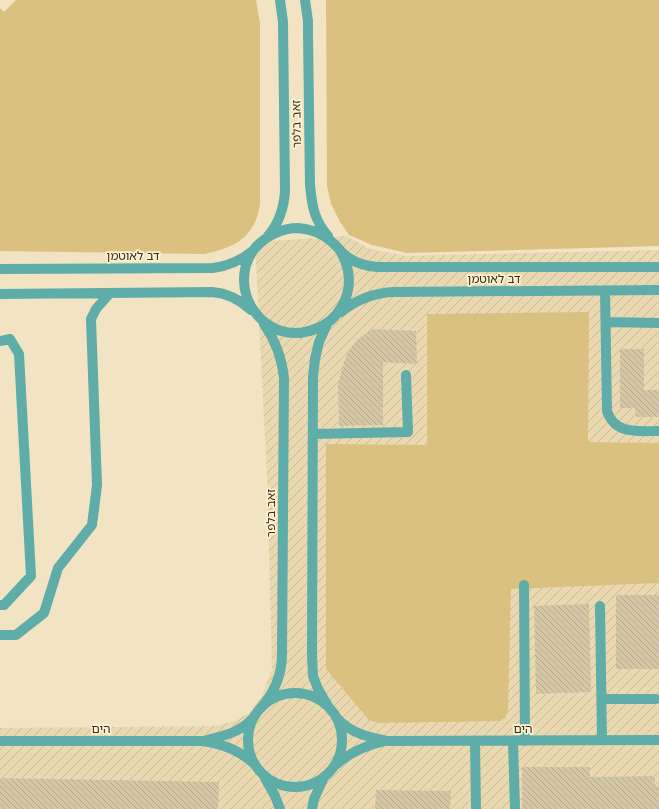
<svg xmlns="http://www.w3.org/2000/svg" width="659" height="809" font-family="'Libre Baskerville','Noto Sans Hebrew',serif">
<style>
.industrial{fill:url(#industrial-furrows)}
.green{fill:#dbc180}
.building{fill:url(#building-back-hatch)}
.lines{fill:none;stroke-linecap:round;stroke-linejoin:round}
.minor{stroke:#5eada8;stroke-width:10}
.labels{text-anchor:middle;dominant-baseline:central;stroke-width:3.5;stroke-linejoin:round;paint-order:stroke}
.street-label{font-size:12px;fill:#332e21;stroke:#fff1cf}
</style>
<defs>
<pattern id="industrial-furrows" width="10" height="10" patternUnits="userSpaceOnUse"><rect width="10" height="10" fill="#ead9b0"/><path d="M-1 1l2-2M0 10L10 0M9 11l2-2" fill="none" stroke="#c9bb97"/></pattern>
<pattern id="building-back-hatch" width="6" height="6" patternUnits="userSpaceOnUse"><rect width="6" height="6" fill="#d5c7a6"/><path d="M-1 5l2 2M0 0l6 6M5-1l2 2" fill="none" stroke="#b7ab8f"/></pattern>
</defs>
<rect width="100%" height="100%" fill="#f2e4c2"/>
<!-- industrial -->
<path class="industrial" d="M346 236 370 249 406 256 659 250V809H0V728L215 726 235 721 249 713 261 698 272 669 267 477 255 242Z"/>
<!-- green -->
<path class="green" d="M16 0H256L260 23V205C254 238 236 247 205 254L0 251V8L4 12Z
M326 0H659V246L407 253 372 245 349 235 340 222 331 204 327 186Z
M589 312 588 442 659 443V583L511 589 508 711 505 718 500 721 378 723 369 720 326 669V444L427 445V314Z"/>
<!-- building -->
<path class="building" d="M373 329 416 331 417 364 383 362V425L339 426 338 383 344 362 349 350 357 340 362 336Z
M620 349H644V390H659V417H636L635 408H620Z
M616 595H659V669H616Z
M589 604 591 692 536 694 534 606Z
M522 767H590V777L655 776V786H659V809H522Z
M0 778 219 782 218 809H0Z
M376 790 451 791 450 809H375Z"/>
<g class="lines">
<!-- minor -->
<path class="minor" d="M305 0 308 21V35L310 185C312 206 314 220 328 236
M268 236C279 223 284 208 285 191L283 22 280 0
M339 249C350 266 353 287 342 306 336 317 327 325 315 329 266 349 223 290 255 248 266 236 282 228 298 228 311 229 324 234 333 243 338 247 341 252 346 256 355 263 366 266 377 267H659
M0 269 213 268C228 266 240 261 251 252
M605 291 607 411C615 435 638 431 659 431
M0 294 212 292C227 293 240 300 251 310
M341 312C356 300 374 293 393 292L659 290
M606 322 659 323
M0 341 10 339 19 354 31 576 4 605H0
M313 434 408 432 406 375
M524 585 525 741
M600 606 602 740
M0 635H16L44 613 58 568 92 525 97 485 91 319 96 309 110 293
M248 740a47 47 0 1 1 94 0a47 47 0 1 1-94 0Z
M602 699H656
M328 706 318 689 313 676 312 655 313 377 315 359 319 342 328 322
M261 708C274 693 282 674 282 654L284 378C282 358 275 340 264 324
M337 718C350 733 368 737 387 741L659 740
M207 740C224 736 241 732 253 718
M0 741H203C222 744 240 750 254 764
M475 741 476 809
M513 741 515 809
M337 764C350 752 368 745 385 741
M265 778 275 796 280 809
M312 809 314 799 324 777"/>
</g>
<g class="labels">
<!-- street labels -->
<g class="street-label">
<text transform="translate(296 124) rotate(-91)">זאב בלפר</text>
<text x="133" y="255">דב לאוטמן</text>
<text x="494" y="278">דב לאוטמן</text>
<text transform="translate(270 513) rotate(-90)">זאב בלפר</text>
<text x="101" y="728">הים</text>
<text x="523" y="728">הים</text>
</g>
</g>
</svg>
